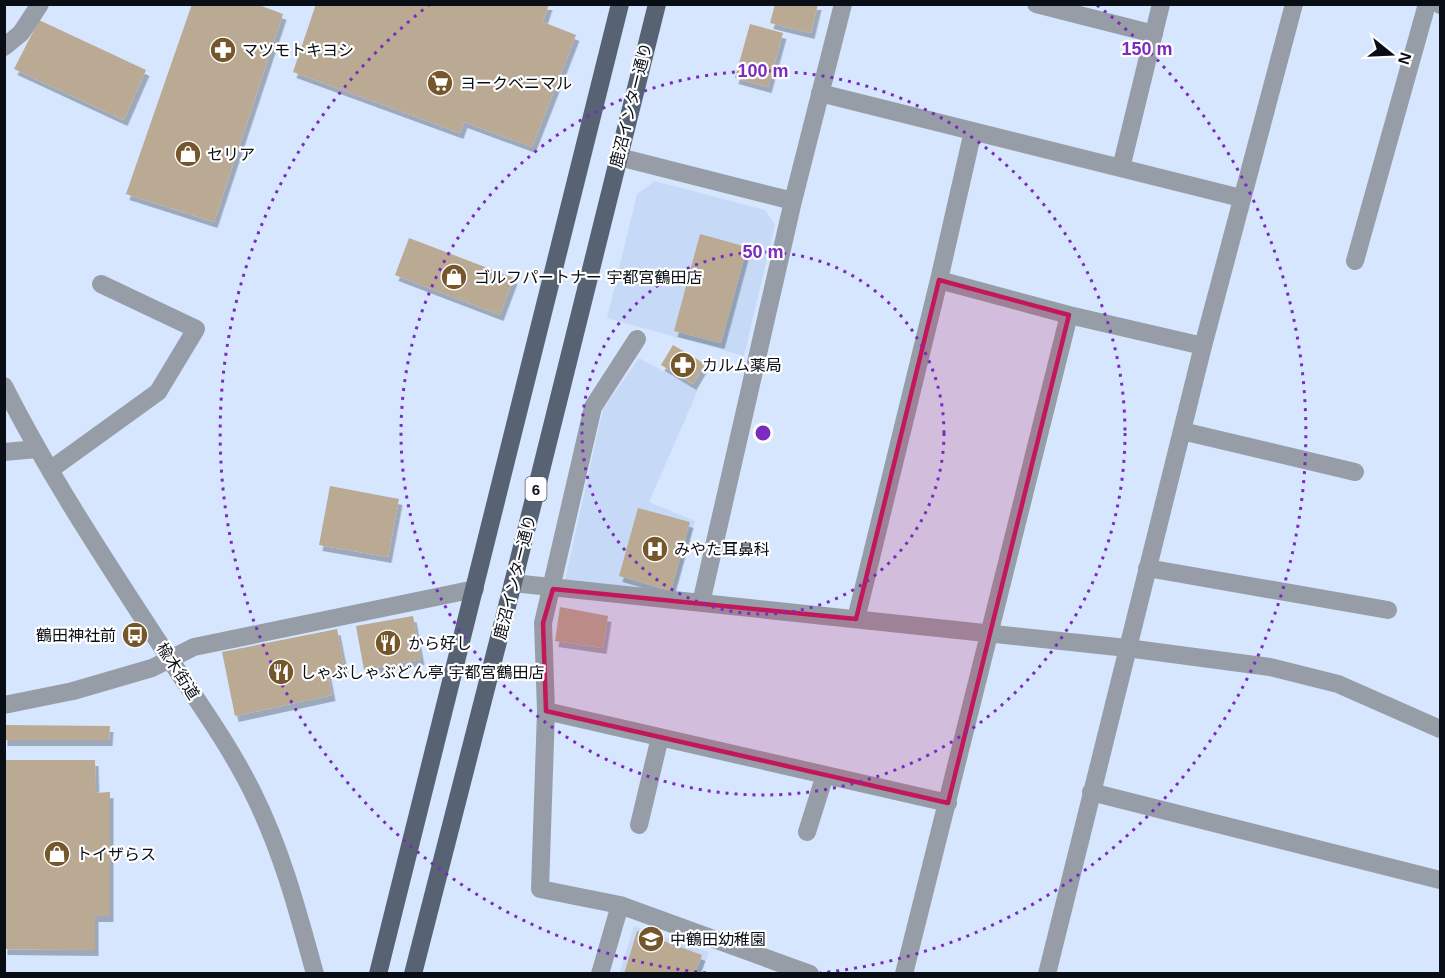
<svg xmlns="http://www.w3.org/2000/svg" width="1445" height="978" font-family="Helvetica,'Noto Sans JP',sans-serif">
<style>
.built{fill:#c6daf7}
.building{fill:#baa993;filter:url(#shadow)}
.lines{fill:none;stroke-linecap:round;stroke-linejoin:round}
.minor{stroke:#979da7;stroke-width:18}
.major{stroke:#576273;stroke-width:18}
.marked{fill:#c2185b;fill-opacity:0.2;stroke:#c2185b;stroke-width:4.5;stroke-linejoin:round}
.ring{fill:none;stroke:#7b2cbf;stroke-width:3;stroke-dasharray:3 6}
.labels{text-anchor:middle;dominant-baseline:central;stroke-width:4.5;stroke-linejoin:round;paint-order:stroke}
.shield{fill:#fff;stroke:#53565c;stroke-width:1.5}
.shield-label{font-size:15px;font-weight:bold;fill:#090e16}
.poi-label{font-size:16px;fill:#090e16;stroke:#fff;text-anchor:start}
.street-label{font-size:16px;fill:#090e16;stroke:#fff}
.centre{fill:#7b2cbf;stroke:#fff;stroke-width:3}
.ring-label{font-size:18px;text-anchor:middle;font-weight:bold;fill:#7b2cbf;stroke:#fff;stroke-width:4.5;stroke-linejoin:round;paint-order:stroke}
</style>
<defs>
<filter id="shadow"><feDropShadow dx="3.5" dy="6" stdDeviation="0" flood-color="#0004"/></filter>
</defs>
<rect width="100%" height="100%" fill="#d6e6fe"/>
<!-- built -->
<path class="built" d="M655 181 765 210 775 225 744 356 607 318 637 194Z
M639 358 698 390 649 502 695 521 673 596 564 584 603 409Z
M634 926 709 952 701 973 622 974 620 971Z"/>
<!-- building -->
<path class="building" d="M192 4H256L283 14 214 222 126 194Z
M316 4H549L543 22 576 35 532 147 464 122 460 133 293 72Z
M775 4H818L811 33 770 23Z
M39 20 146 70 124 120 14 69Z
M750 24 783 33 768 87 735 78Z
M700 234 747 247 721 343 674 331Z
M409 238 514 278 500 315 395 275Z
M673 345 705 364 693 384 661 365Z
M330 486 399 499 388 557 319 545Z
M638 508 690 522 671 591 619 576Z
M560 607 608 616 603 648 555 641Z
M413 616 421 659 364 670 356 626Z
M337 629 345 670 328 674 332 695 235 716 222 652Z
M4 725 110 726 109 740H4Z
M4 760H95L96 793 110 792V916H95V950L4 949Z
M637 931 702 955 695 974H624Z"/>
<g class="lines">
<!-- minor -->
<path class="minor" d="M1036 4 1154 34
M1440 4V5
M4 47 21 33 40 4
M820 93 1241 198
M973 131 939 280 1069 315 1203 346
M619 157 793 201
M1121 168 1161 4
M1355 261 1427 4
M637 339 593 407 543 623 546 711 540 889 620 905 810 974
M4 386C52 481 111 569 169 658 198 702 230 746 253 793 282 851 298 912 315 974
M1182 431 1355 472
M4 452 37 449
M50 470 158 392 196 329 101 284
M1147 568 1388 610
M513 583 1127 648 1270 667 1338 684 1440 729
M701 603 793 201 843 4
M856 619 939 280
M4 705 73 691 152 668 194 647 475 589
M546 711 948 803
M1091 792 1440 880
M639 825 660 737
M807 832 825 775
M600 974 620 905
M904 974 1069 315
M1047 974 1203 346 1294 4"/>
<!-- major -->
<path class="major" d="M378 974 620 4
M413 974 513 583 657 4"/>
</g>
<!-- marked area -->
<path class="marked" d="M939 280 1069 315 948 803 546 711 543 623 553 589 856 619Z"/>
<!-- distance rings -->
<g class="ring">
<circle cx="763" cy="433" r="181"/>
<circle cx="763" cy="433" r="362"/>
<path d="M706 973A543 543 0 0 1 429 5M1097 5A543 543 0 0 1 820 973"/>
</g>
<!-- icons -->
<defs>
<g id="pharmacy-disc" transform="scale(1.35)"><circle r="9.5" fill="#75572b" stroke="#fff"/><path d="M-2-6h4v4h4v4h-4v4h-4v-4h-4v-4h4Z" fill="#fff"/></g>
<g id="supermarket-disc" transform="scale(1.35)"><circle r="9.5" fill="#75572b" stroke="#fff"/><path d="M-6-5.5h2.5l.6 2H6L4.5 2H-2.5L-4.4-4H-6ZM-1.5 3.2a1.3 1.3 0 1 0 .1 0ZM3 3.2a1.3 1.3 0 1 0 .1 0Z" fill="#fff"/></g>
<g id="shop-disc" transform="scale(1.35)"><circle r="9.5" fill="#75572b" stroke="#fff"/><path d="M-5-2.5h2.3a2.7 3.5 0 0 1 5.4 0H5L5.5 6h-11ZM-1.5-2.5h3a1.5 2.3 0 0 0-3 0Z" fill="#fff"/></g>
<g id="hospital-disc" transform="scale(1.35)"><circle r="9.5" fill="#75572b" stroke="#fff"/><path d="M-5-5h3v3.5h4V-5h3V5h-3V1.5h-4V5h-3Z" fill="#fff"/></g>
<g id="bus-disc" transform="scale(1.35)"><circle r="9.5" fill="#75572b" stroke="#fff"/><path d="M-5-6H5V4H4V6H2V4H-2V6H-4V4H-5ZM-3.5-4V0h7V-4ZM-3.5 1.2v1.5H-2V1.2ZM2 1.2v1.5H3.5V1.2Z" fill="#fff"/></g>
<g id="restaurant-disc" transform="scale(1.35)"><circle r="9.5" fill="#75572b" stroke="#fff"/><path d="M-5-6h1v4h1v-4h1v4h1v-4h1v5L-1.5 .5V6h-2V.5L-5-1ZM5-6V6H3V1.5H1.5Q1.5-4 5-6Z" fill="#fff"/></g>
<g id="school-disc" transform="scale(1.35)"><circle r="9.5" fill="#75572b" stroke="#fff"/><path d="M0-5L7-2L0 1L-7-2ZM-4 1L0 2.5L4 1V4Q0 6-4 4Z" fill="#fff"/></g>
</defs>
<g fill-rule="evenodd">
<use href="#pharmacy-disc" x="223" y="50"/>
<use href="#supermarket-disc" x="440" y="83"/>
<use href="#shop-disc" x="188" y="154"/>
<use href="#shop-disc" x="454" y="277"/>
<use href="#pharmacy-disc" x="683" y="365"/>
<use href="#hospital-disc" x="655" y="549"/>
<use href="#bus-disc" x="135" y="635"/>
<use href="#restaurant-disc" x="388" y="643"/>
<use href="#restaurant-disc" x="281" y="672"/>
<use href="#shop-disc" x="57" y="854"/>
<use href="#school-disc" x="651" y="939"/>
</g>
<g class="labels">
<!-- shield labels -->
<rect class="shield" x="525.5" y="477" width="21" height="24" rx="4.5"/>
<g class="shield-label">
<text x="536" y="489">6</text>
</g>
<!-- poi labels -->
<g class="poi-label">
<text x="242" y="50">マツモトキヨシ</text>
<text x="460" y="83">ヨークベニマル</text>
<text x="207" y="154">セリア</text>
<text x="474" y="277">ゴルフパートナー 宇都宮鶴田店</text>
<text x="702" y="365">カルム薬局</text>
<text x="674" y="549">みやた耳鼻科</text>
<text x="116" y="635" text-anchor="end">鶴田神社前</text>
<text x="408" y="643">から好し</text>
<text x="300" y="672">しゃぶしゃぶどん亭 宇都宮鶴田店</text>
<text x="76" y="854">トイザらス</text>
<text x="670" y="939">中鶴田幼稚園</text>
</g>
<!-- street labels -->
<g class="street-label">
<text transform="translate(631 105) rotate(-76)">鹿沼インター通り</text>
<text transform="translate(515 577) rotate(-76)">鹿沼インター通り</text>
<text transform="translate(178 671) rotate(57)">楡木街道</text>
</g>
</g>
<circle cx="763" cy="433" r="9" class="centre"/>
<g class="ring-label">
<text x="1147" y="55">150 m</text>
<text x="763" y="77">100 m</text>
<text x="763" y="258">50 m</text>
</g>
<!-- border -->
<rect width="1445" height="978" fill="none" stroke="#090e16" stroke-width="12"/>
<!-- north arrow -->
<g transform="translate(1391 54) rotate(108)" stroke="#ffffff" stroke-width="4.5" paint-order="stroke">
<path d="M0-4.5L10 22L0 15L-10 22Z" fill="#090e16"/>
<text y="-9" font-size="16" font-weight="bold" text-anchor="middle" fill="#090e16">N</text>
</g>
</svg>
